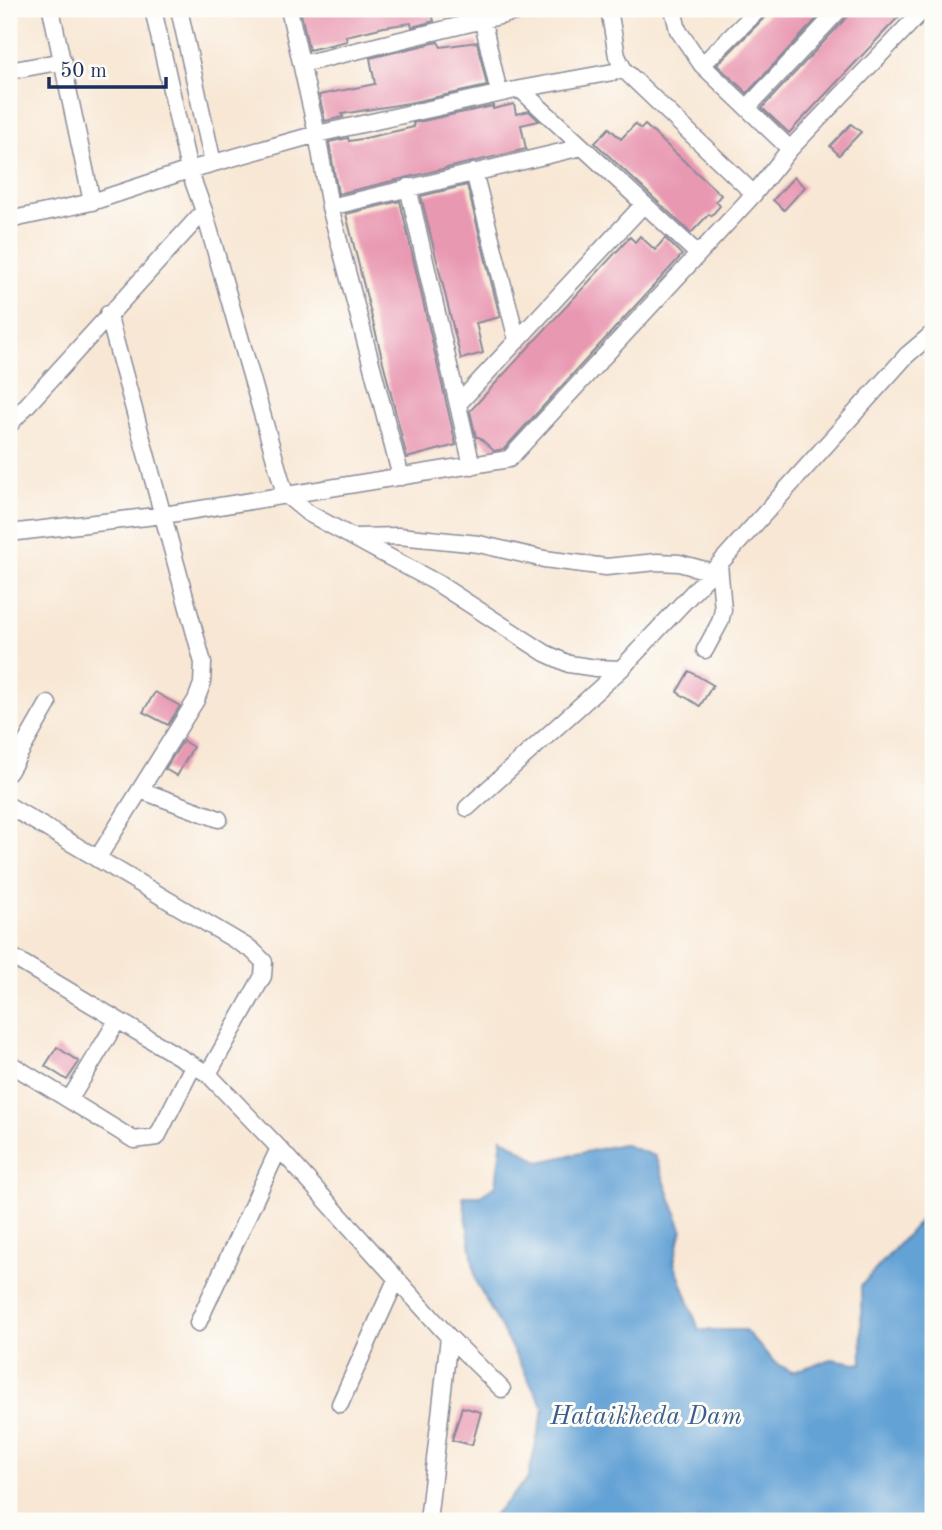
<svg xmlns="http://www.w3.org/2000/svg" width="942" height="1530" font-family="'Old Standard TT',serif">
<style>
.water{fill:#64a2d5;stroke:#40689a;stroke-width:2}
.building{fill:#e998b2}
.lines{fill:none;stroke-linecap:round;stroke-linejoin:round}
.minor-casing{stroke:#8a8b99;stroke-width:19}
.minor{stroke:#fff;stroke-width:16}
.labels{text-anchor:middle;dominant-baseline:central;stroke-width:6;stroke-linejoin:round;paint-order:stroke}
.water-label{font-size:26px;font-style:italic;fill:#385d8e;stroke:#fdfcf7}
</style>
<rect width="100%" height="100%" fill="#fdfcf7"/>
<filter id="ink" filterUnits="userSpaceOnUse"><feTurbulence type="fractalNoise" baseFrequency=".0143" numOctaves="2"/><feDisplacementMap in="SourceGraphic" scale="14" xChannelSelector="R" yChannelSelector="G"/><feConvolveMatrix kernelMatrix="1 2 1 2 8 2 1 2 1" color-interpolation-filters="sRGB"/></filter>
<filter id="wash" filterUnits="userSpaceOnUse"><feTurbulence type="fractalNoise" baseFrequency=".00686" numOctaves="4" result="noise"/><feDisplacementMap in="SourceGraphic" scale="28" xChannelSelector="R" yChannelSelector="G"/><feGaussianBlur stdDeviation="1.57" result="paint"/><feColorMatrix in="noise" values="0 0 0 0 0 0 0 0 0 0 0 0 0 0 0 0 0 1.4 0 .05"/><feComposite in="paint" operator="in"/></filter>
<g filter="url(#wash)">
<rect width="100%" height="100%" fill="#f8e7d4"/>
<!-- water -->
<path class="water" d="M502 1138 540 1162 622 1144 655 1156 682 1229 674 1262 699 1330H745L774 1362 792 1372 832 1359 862 1364 861 1286 933 1206V1521H488L528 1479 544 1408 476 1282 463 1196H480L496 1185Z"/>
<g id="blocks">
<!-- building -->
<path class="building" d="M300 9H431L434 21 412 27 411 23 384 27 346 36 347 41 309 50Z
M769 9H826L747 93 717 65 766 16Z
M850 9H906L789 133 762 108 848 16Z
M438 42 441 47 477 42 487 86 409 103 342 114 343 117 325 121 319 95 375 84 370 58Z
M514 104 516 114 529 111 539 121 521 125 526 149 338 194 329 142 348 138 349 141 361 139 414 127 413 123 493 106V109Z
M635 124 641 129 645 125 721 195 716 201 720 206 711 216 709 214 691 233 595 143 609 128 621 139Z
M851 124 861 132 839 155 830 146Z
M794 177 805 187 784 210 773 200Z
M467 185 500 317 476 323 483 353 461 359 421 196Z
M400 201 456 445 407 458 346 214Z
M640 236 655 250 665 238 682 255 504 449 494 451 479 437H476L470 411 630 237 635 242Z
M689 671 713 685 700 706 677 692Z
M155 692 180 706 168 725 143 712Z
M183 741 193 747 177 776 165 769Z
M57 1047 79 1062 67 1080 45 1066Z
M462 1407 481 1412 472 1445 452 1440Z"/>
</g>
</g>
<g filter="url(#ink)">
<use href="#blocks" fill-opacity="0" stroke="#8a8b99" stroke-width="2"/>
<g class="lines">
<!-- minor casing -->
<g class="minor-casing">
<path id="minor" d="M51 9 92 202
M153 9 189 170 204 211 285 494 308 513 437 583 545 653 569 664 596 668 621 669
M179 9 213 163
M289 9 317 134 330 207 401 477
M480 9 499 93
M609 9 617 56 624 70 754 194
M673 9 678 30 702 65 790 149
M302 64 528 9
M702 65 759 9
M9 71 63 61
M520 89 698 254
M748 107 840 9
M474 172 517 340
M408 187 472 466
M330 207 582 147
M9 220 92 202 189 170 317 134 520 89 624 70
M458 404 644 204
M9 425 204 211
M9 533 164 515 509 459 754 194 790 149 924 9
M356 537 399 536 479 544 544 559 606 567 657 562 679 563 712 572
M705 650 720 622 723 610 719 564
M9 772 48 704
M140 790 219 819
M9 806 252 950 264 962 263 976 208 1074
M467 808 621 669 712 572 907 355 933 333
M97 859 196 700 202 684 203 663 108 314
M9 955 208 1074 279 1148 449 1337 502 1389
M9 1063 134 1140 157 1137 193 1066
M70 1099 117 1021
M198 1323 279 1148
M340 1404 396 1280
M428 1521 449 1337"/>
</g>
<!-- minor -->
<use href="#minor" class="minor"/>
</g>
</g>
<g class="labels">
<!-- water labels -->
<g class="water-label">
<text x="646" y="1417">Hataikheda Dam</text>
</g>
</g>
<!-- margin -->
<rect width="942" height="1530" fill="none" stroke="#fdfcf7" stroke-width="35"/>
<!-- scale -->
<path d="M49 77v10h117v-10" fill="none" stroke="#1b2f5e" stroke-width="3.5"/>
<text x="60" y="77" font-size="21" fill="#1b2f5e" stroke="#fdfcf7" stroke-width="5" paint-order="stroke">50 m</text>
</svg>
